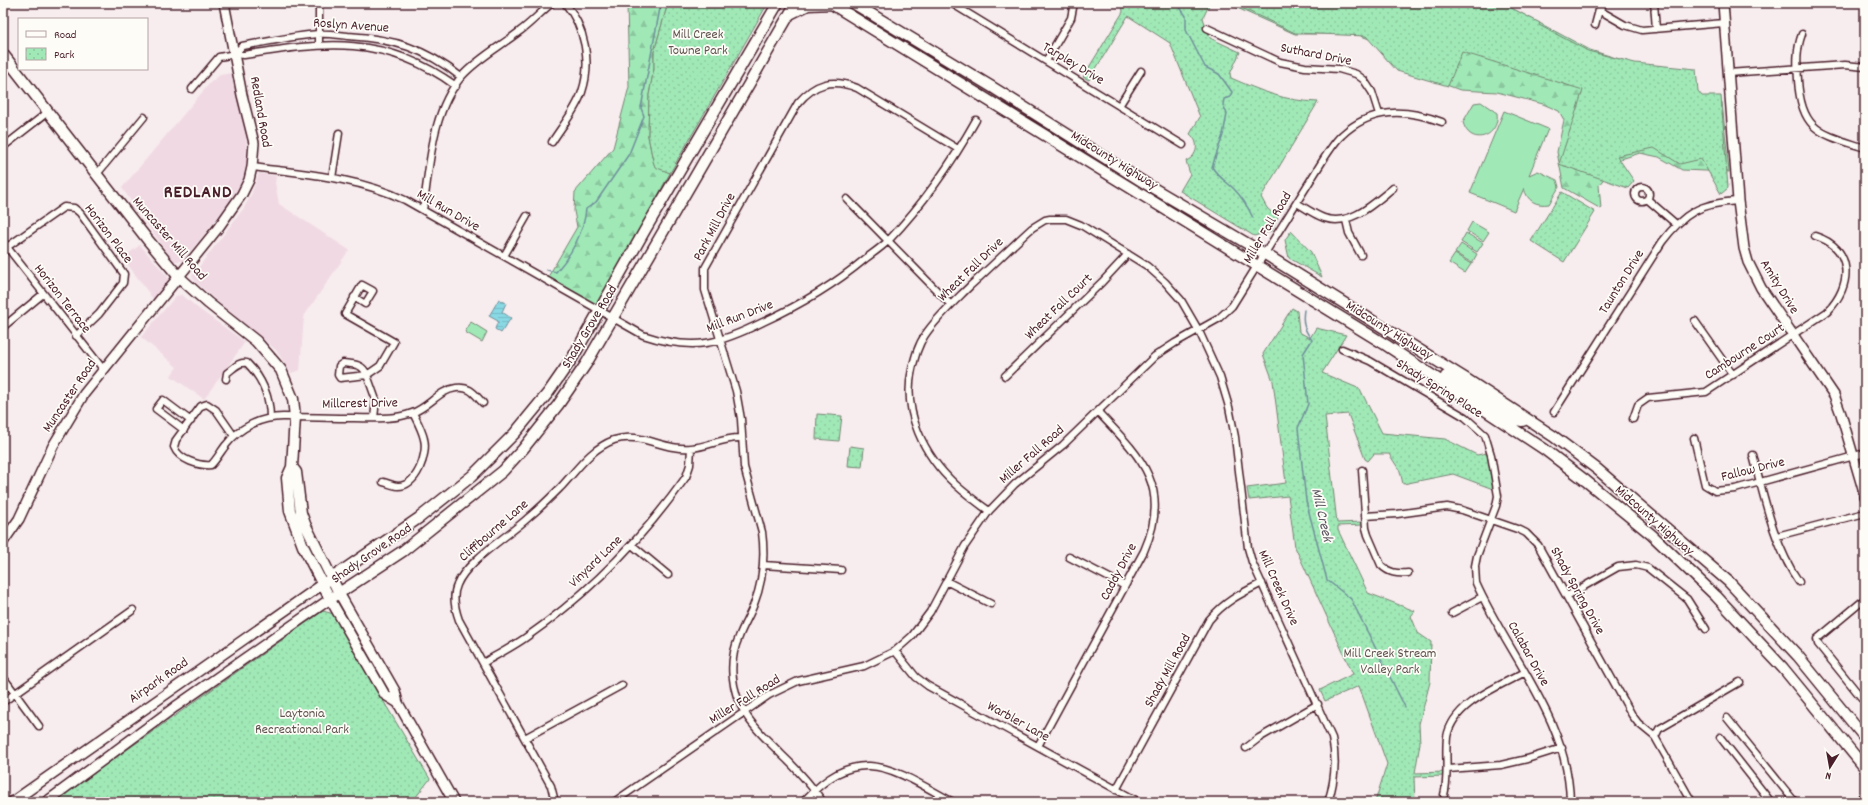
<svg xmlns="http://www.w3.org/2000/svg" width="1868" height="805" font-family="Dekko,sans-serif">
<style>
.built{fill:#f0d9e3}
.grass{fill:#a0e9b7;stroke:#758471}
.forest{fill:url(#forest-firs);stroke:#758471}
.park{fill:url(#park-dots);stroke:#758471}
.water{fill:url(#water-rules);stroke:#6f8f9a}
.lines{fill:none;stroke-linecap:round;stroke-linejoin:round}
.stream{stroke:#6f8f9a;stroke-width:1.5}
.street-casing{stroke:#4a1f2b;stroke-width:9}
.secondary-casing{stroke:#4a1f2b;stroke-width:12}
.primary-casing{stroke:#4a1f2b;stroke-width:13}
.street{stroke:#fdfcf7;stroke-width:6}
.secondary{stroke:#fdfcf7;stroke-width:9}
.primary{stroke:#fdfcf7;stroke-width:10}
.labels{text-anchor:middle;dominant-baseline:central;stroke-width:3.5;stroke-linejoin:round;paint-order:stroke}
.street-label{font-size:14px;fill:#4a1f2b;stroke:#fdfcf7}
.park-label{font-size:14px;fill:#60524e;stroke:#fdfcf7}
.water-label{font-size:15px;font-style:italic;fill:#5d5762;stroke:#fdfcf7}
.district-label{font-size:18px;font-weight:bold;letter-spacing:1px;fill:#4a1f2b;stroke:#fdfcf7}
</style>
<defs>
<pattern id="forest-firs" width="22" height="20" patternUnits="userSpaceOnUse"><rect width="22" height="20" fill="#a0e9b7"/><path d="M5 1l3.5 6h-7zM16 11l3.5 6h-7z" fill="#8bc79e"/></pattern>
<pattern id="park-dots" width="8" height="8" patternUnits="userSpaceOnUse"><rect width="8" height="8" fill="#a0e9b7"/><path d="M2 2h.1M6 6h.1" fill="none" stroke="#8bc79e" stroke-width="1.8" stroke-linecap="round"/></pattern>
<pattern id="water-rules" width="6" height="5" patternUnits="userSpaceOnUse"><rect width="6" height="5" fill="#88d9e4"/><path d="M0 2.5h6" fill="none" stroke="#77bac4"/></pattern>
</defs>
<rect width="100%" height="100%" fill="#f7ecee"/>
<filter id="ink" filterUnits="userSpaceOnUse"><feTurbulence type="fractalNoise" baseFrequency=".025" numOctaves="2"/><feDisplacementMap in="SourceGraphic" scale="8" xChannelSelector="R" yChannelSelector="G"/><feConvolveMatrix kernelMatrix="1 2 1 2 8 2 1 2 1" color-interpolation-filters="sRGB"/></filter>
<g filter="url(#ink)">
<!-- built -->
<path class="built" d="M232 73 246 137 247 158 244 175 239 186 228 204 183 261H174L154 234 122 188 210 83 220 75Z
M259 173 276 176 275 183 279 204 349 250 304 316 300 370 291 373 276 350 211 296 194 280 192 276 244 208 251 195Z
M140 245 168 277 169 280 154 300 123 258Z
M182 295 200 310 245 342 204 399 171 376 177 367 141 337 176 296Z"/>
<!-- grass -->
<path class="grass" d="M1481 102 1497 113C1500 138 1469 147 1463 122L1474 103Z
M1504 111 1548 129 1529 175 1538 171 1557 180 1559 187 1549 204C1536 206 1527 201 1524 188L1514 211 1470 193Z
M1472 222 1489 232 1483 241 1467 231Z
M1466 233 1483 243 1477 252 1461 242Z
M1461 244 1477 254 1472 263 1455 253Z
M1455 254 1471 264 1465 273 1449 263Z
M471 322 487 332 482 342 465 332Z"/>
<!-- forest -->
<path class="forest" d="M627 3H668L654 52V68L649 95 648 136 653 161 655 166 670 173 599 306 548 277 577 227 574 211 575 192 613 148 629 87Z
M1226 3H1502L1590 50 1639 65 1692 104 1722 102 1729 172 1682 170 1659 157 1640 153 1618 160 1599 185 1601 209 1564 188 1557 152 1564 120 1559 111 1543 104 1497 92 1460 90 1414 73 1385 45 1356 34H1295Z"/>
<!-- park -->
<path class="park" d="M668 3H768L670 173 655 167 653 161 648 136 649 95 654 68V52Z
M1122 3H1210L1203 18 1210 38 1240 52 1230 74 1231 78C1261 91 1284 101 1318 102L1261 197 1267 208 1278 218 1271 231 1254 236 1180 191 1190 174 1186 161C1198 156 1200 142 1190 134L1200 117 1170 43 1128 16 1089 80 1083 77 1123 12Z
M1231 3H1502L1540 23 1539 25 1588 51 1635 63 1696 69 1698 91 1702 96H1721L1728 188 1721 194 1701 159 1680 164 1654 148 1617 156 1634 181 1628 188 1559 164 1583 90 1462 52 1448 86 1397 71 1366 36 1295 33Z
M1562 192 1595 212 1564 262 1531 241Z
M1291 231 1311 252 1322 277 1289 258 1285 240Z
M1292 308 1297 311 1299 332 1310 338 1316 328 1346 335 1322 373 1360 389 1382 433 1445 439 1477 455 1487 453 1493 489 1453 474 1403 484 1400 471 1389 454H1374L1368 461 1365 459 1348 414 1325 416 1337 523 1362 522 1363 525 1338 526V530L1368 593 1415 611 1411 616 1418 633 1431 642 1430 682 1419 724 1420 743 1415 773 1445 772V776L1414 777 1415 802H1375L1387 764 1359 686 1325 701 1320 690 1353 674 1295 547 1288 496 1249 500 1247 488 1286 483 1273 381 1263 354Z
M817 414 842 416 839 441 816 439Z
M850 446 864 448 862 467 848 466Z
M323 611 334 614 357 657 430 779 412 802H53Z"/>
<!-- water -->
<path class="water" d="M499 299 506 303 502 312 511 318 501 333 495 329 498 321 489 316Z"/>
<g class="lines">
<!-- stream -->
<path class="stream" d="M1177 3 1186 16V30L1205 67 1219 74 1232 92 1230 97 1224 99 1223 105 1227 114 1223 135 1212 167C1218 177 1227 182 1234 189 1243 198 1248 207 1253 218
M547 270 556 272C571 255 584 232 586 209L596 202 629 154 644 116 641 108 661 3
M1304 310C1302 322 1304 330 1312 340L1303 354 1308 404 1298 428 1306 501 1327 580 1351 599 1405 707"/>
<!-- street casing -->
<g class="street-casing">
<path id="street" d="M319 3V45
M951 3 1183 145
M1654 3 1656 29
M1599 10 1625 25 1642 30 1724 23
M1595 25 1599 10 1604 3
M1207 28 1280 62 1305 67 1339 69 1356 74 1364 80 1372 92 1379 114
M1802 34C1796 50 1797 64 1798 80 1801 132 1822 134 1865 148
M235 54 242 46C267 42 292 36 318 34 328 33 338 35 348 36 394 39 425 48 461 77
M1046 61 1071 18 1074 3
M1728 73 1845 65 1865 67
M192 89 219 57 235 54 244 55C325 42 385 34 456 86
M1119 106 1141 71
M552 142C562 126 576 110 582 92 592 62 585 27 565 3
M3 147 48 112
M252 167C305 174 356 177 405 200L643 335C664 342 684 346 706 343 725 340 745 331 763 322 800 305 834 285 865 259 873 253 882 247 889 240 923 204 952 163 976 120
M97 174 144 117
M332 178 339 133
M1635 194a7 7 0 1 1 14 0a7 7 0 1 1-14 0Z
M847 199 951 305
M1647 199 1676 224
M1297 203C1305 208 1315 215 1324 218 1351 227 1374 203 1393 188
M423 210C430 166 431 112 462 76 478 58 501 46 520 31 531 23 541 12 552 3
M1346 220 1349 233 1361 255
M3 242 103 369
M7 247 64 207 74 208 80 213 124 274 123 283 99 314 76 336
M504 256 527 216
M354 297 365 304 373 291 362 285 345 314 394 342 380 366 367 375 376 400 374 418
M1695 321 1733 375
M3 327 43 294
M1342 349 1370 361 1465 417 1485 435 1491 455 1498 496 1496 506 1477 556 1475 566 1476 583C1508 655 1569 720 1570 802
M343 363C354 364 363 364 367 375L340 378 338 375 339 366Z
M1005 376 1102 282 1128 254
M226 379 227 373C233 369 239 361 247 363 262 378 270 397 270 418
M1554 412 1662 242C1684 213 1700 203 1738 201
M1633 419 1638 405 1648 398 1706 392 1827 312C1853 286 1854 248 1815 236
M184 430 156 409 163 400 191 421
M234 436 216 410 207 404 201 406 176 440 174 447C179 460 199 466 211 465 217 459 221 451 226 445 240 427 261 417 283 417 307 417 330 418 354 418 373 418 393 420 412 413 428 408 439 390 456 388 471 386 475 395 483 403
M1694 438 1705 485 1715 491 1735 489 1865 453
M1753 455C1764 497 1774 546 1799 582
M1362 470 1366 528 1368 535 1381 565C1389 573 1397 574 1408 573
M383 482C388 483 393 486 398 486 417 486 428 454 424 439 422 430 417 421 413 413
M989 511C978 503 966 494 956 485 924 456 902 412 912 369 915 357 918 345 925 335 937 317 955 301 970 286 991 267 1011 247 1032 228L1045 220 1050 219H1066L1081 225 1147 266 1165 282 1181 300 1199 331 1220 377 1229 407 1235 437 1248 548 1252 562 1332 738C1337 761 1335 781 1328 802
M1365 516 1397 514 1447 507 1462 510 1520 530 1526 533 1538 545 1632 715 1638 723 1655 737 1692 802
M1777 536 1865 513
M632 545 668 575
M1069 557 1125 586
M763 565 841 570
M946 581 991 604
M1567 596 1618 567 1636 565 1648 568 1687 599 1706 629
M1865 599 1817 639 1818 644 1865 702
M1452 613 1482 597
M895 651 916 677 928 686 1139 802
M483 663C497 655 512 647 525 638 587 595 642 539 686 477L690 465 691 448
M3 677 39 726
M3 702 133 610
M1727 718 1795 802
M1655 737 1659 729 1740 682
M1720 737 1771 802
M525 738 622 685
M1038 746 1144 551C1173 486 1140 456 1098 412
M1246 748 1259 738 1318 704
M1448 769 1501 765 1527 759 1562 748
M1116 790 1209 620C1225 601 1240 594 1262 583
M1444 795C1449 776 1445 757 1447 737 1453 703 1498 687 1525 672
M555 802 551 786 459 620C455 609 452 596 457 585 466 561 510 535 529 517 540 508 550 498 560 488 577 470 590 449 614 440 640 431 664 451 691 448 708 447 724 437 741 438
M614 802 769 695 798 681 864 666 895 651 912 636 930 612 965 546 989 511 1015 484 1063 445 1155 356 1175 343 1218 319 1232 306 1325 157C1330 150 1335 141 1342 135 1372 107 1406 109 1442 122
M803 802C859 741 892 769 953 802
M823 802C811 785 797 769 781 754 769 741 754 729 745 713 731 691 728 661 739 637 743 626 750 615 754 604 763 581 765 555 762 532L744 467 741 419 736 391 705 290V268L798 103C815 83 832 78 857 88L958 149"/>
</g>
<!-- secondary casing -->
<g class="secondary-casing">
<path id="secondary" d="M1723 3 1738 201 1744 248 1748 262 1761 288 1834 395 1841 414 1865 496
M3 542 19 519 53 446 84 394 218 228 242 194 249 180 252 167 254 143 242 95 224 3
M339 593 395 691 398 703 454 802
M12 802 323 584
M46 802 175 707 330 599 385 695 398 703
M1859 802 1865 797"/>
</g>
<!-- primary casing -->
<g class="primary-casing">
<path id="primary" d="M830 3 1386 345 1544 449 1586 481 1652 535 1716 596 1783 668 1865 768
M853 3 992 87 1148 185 1265 254 1463 377 1553 436 1597 469 1729 582 1798 656 1865 738
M790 14 808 5 832 4
M3 54 147 239 179 277 208 303 256 341 281 370 293 399 295 417 292 467 287 478 290 511 303 546 330 599 403 551 503 471 523 449 558 405 586 364 660 237 796 3
M1446 376 1516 420 1522 421 1527 419
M292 467 296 472 301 513 305 524 339 593
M323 584 419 518 472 476 515 433 548 393 573 357 645 230 778 3"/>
</g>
<!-- street -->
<use href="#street" class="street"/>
<!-- secondary -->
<use href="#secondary" class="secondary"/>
<!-- primary -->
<use href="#primary" class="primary"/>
</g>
</g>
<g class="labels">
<!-- street labels -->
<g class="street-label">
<text transform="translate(351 26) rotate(4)">Roslyn Avenue</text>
<text transform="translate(1316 55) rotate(11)">Suthard Drive</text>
<text transform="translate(1073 64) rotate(31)">Tarpley Drive</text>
<text transform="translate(260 112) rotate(80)">Redland Road</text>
<text transform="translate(1114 161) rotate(32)">Midcounty Highway</text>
<text transform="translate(448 211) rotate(30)">Mill Run Drive</text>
<text transform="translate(715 227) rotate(-62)">Park Mill Drive</text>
<text transform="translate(1268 228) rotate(-59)">Miller Fall Road</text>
<text transform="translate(108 234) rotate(53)">Horizon Place</text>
<text transform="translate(169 239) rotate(49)">Muncaster Mill Road</text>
<text transform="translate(971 270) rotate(-44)">Wheat Fall Drive</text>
<text transform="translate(1622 282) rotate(-58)">Taunton Drive</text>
<text transform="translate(1779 287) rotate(58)">Amity Drive</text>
<text transform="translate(62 299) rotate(52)">Horizon Terrace</text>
<text transform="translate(1059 307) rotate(-44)">Wheat Fall Court</text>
<text transform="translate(740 317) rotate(-21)">Mill Run Drive</text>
<text transform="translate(590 327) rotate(-59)">Shady Grove Road</text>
<text transform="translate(1389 331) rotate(32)">Midcounty Highway</text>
<text transform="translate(1745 352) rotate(-33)">Cambourne Court</text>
<text transform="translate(1439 389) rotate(32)">Shady Spring Place</text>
<text transform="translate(70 396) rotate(-56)">Muncaster Road</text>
<text transform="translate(360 404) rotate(-1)">Millcrest Drive</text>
<text transform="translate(1032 455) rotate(-41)">Miller Fall Road</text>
<text transform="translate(1753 470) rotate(-14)">Fallow Drive</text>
<text transform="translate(1654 521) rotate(41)">Midcounty Highway</text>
<text transform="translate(494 531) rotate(-41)">Cliffbourne Lane</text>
<text transform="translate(372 554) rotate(-35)">Shady Grove Road</text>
<text transform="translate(596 562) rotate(-44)">Vinyard Lane</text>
<text transform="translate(1119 572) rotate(-62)">Caddy Drive</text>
<text transform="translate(1278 588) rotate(66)">Mill Creek Drive</text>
<text transform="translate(1577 591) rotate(61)">Shady Spring Drive</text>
<text transform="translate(1528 654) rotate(61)">Calabar Drive</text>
<text transform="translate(1168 671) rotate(-61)">Shady Mill Road</text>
<text transform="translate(159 681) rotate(-35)">Airpark Road</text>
<text transform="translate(745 700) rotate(-32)">Miller Fall Road</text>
<text transform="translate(1018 722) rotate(29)">Warbler Lane</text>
</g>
<!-- park labels -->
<g class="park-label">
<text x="698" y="35">Mill Creek<tspan x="698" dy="16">Towne Park</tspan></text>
<text x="1390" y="654">Mill Creek Stream<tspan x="1390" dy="16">Valley Park</tspan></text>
<text x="302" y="714">Laytonia<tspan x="302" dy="16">Recreational Park</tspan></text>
</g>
<!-- water labels -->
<g class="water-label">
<text transform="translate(1321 515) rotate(77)">Mill Creek</text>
</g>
<!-- district labels -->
<g class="district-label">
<text x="198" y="193">REDLAND</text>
</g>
</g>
<!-- margin -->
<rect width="1868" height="805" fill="none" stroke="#fdfcf7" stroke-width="16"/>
<rect x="8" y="8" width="1852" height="789" fill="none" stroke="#4a1f2b" stroke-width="1.5" filter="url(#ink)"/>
<!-- legend -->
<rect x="18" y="18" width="130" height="52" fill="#fdfcf7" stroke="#b5a4a5"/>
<rect x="26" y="31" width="20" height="6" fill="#fdfcf7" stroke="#b5a4a5"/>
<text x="54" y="38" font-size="12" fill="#4a1f2b">Road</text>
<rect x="26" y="48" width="20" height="12" fill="url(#park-dots)" stroke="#b5a4a5"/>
<text x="54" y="58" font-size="12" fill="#4a1f2b">Park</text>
<!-- north arrow -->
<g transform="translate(1830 767) rotate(191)" stroke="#fdfcf7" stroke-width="3" paint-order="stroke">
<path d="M0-3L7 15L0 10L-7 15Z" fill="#4a1f2b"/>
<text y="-6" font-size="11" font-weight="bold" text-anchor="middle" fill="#4a1f2b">N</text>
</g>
</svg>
